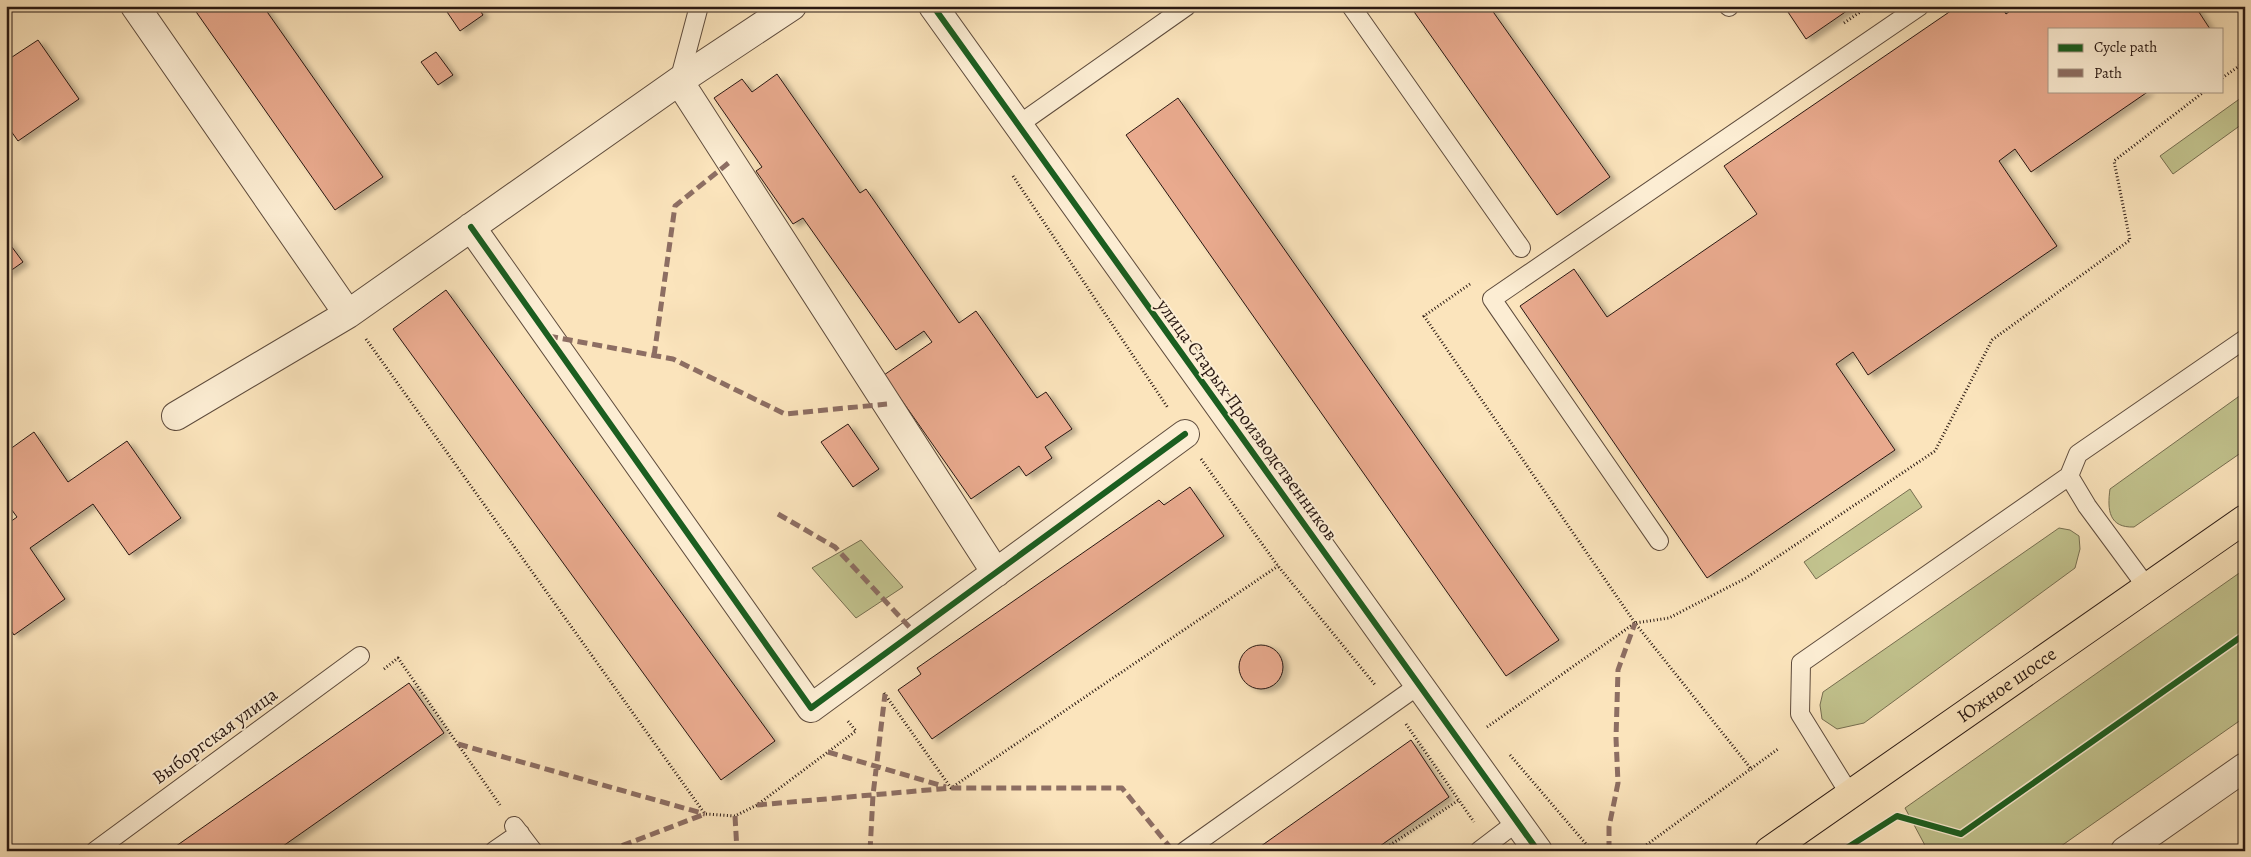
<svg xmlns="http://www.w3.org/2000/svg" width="2251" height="857" font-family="Alegreya,serif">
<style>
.green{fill:#c2c38e;stroke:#766e50}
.building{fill:#e9aa8e;stroke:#291812;filter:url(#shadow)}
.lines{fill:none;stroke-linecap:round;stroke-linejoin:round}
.lane-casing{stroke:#5e4b3c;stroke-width:20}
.street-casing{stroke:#5e4b3c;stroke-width:30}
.primary-casing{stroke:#291812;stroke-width:30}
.path{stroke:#291812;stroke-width:3;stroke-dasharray:1 2.5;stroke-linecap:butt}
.lane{stroke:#fcedd3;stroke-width:18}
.street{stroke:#fcedd3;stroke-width:28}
.primary{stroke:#fbe4bc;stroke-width:28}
.quiet{stroke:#8d6e63;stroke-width:5;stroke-dasharray:10 5;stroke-linecap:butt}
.cycleway-casing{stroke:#fcedd3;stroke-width:9}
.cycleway{stroke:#1b5e20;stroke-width:6}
.labels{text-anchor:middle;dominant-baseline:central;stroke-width:4;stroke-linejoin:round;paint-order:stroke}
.street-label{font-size:19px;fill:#291812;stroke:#fcedd3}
</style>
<defs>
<filter id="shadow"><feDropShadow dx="5.5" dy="3" stdDeviation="2.5" flood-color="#0004"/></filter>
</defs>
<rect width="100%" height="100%" fill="#fbe4bc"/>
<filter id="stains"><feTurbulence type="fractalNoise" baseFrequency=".004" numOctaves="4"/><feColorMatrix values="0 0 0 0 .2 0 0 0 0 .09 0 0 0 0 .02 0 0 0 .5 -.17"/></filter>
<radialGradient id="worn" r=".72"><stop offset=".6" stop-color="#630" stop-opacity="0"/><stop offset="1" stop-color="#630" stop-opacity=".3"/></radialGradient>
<!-- green -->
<path class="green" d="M2245 95V122L2173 174 2160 156Z
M2245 392V450L2134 527C2109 528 2107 510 2110 489Z
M1910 489 1922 507 1816 579 1804 562Z
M2059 528 2070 530 2079 536 2080 549 2075 568 1864 723 1837 729 1822 719 1820 705 1823 692Z
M861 540 903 587 856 618 812 568Z
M2245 569V717L2054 851H1928L1905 808Z"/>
<!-- building -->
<path class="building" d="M192 6H263L383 177 335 210Z
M443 6H477L483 15 460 31Z
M1410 6H1489L1610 177 1557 215Z
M1784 6H1854L1806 39Z
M1958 6H2001L2006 14 2017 6H2195L2210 29H2050V91H2149L2031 172 2015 149 1999 161 2057 246 1868 375 1853 352 1836 364 1895 450 1707 578 1520 306 1574 269 1607 317 1757 214 1724 166Z
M38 40 79 99 18 141 6 124V61Z
M436 52 453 75 438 85 421 62Z
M777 74 860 193 866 189 959 323 976 311 1037 398 1046 392 1072 429 1045 447 1052 458 1026 476 1019 466 971 499 884 375 932 342 924 331 896 350 803 218 793 224 756 171 762 167 714 98 742 79 752 92Z
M1178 98 1559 640 1506 676 1126 135Z
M6 239 23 262 6 274Z
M446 290 775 741 721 780 393 329Z
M848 424 879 469 853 487 821 442Z
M34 432 68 482 127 441 181 518 129 555 93 504 30 548 65 599 14 635 6 623V525L17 517 6 502V452Z
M1190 487 1224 536 932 739 898 690 921 674 917 668 1159 500 1164 505Z
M1239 667a22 22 0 1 1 44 0a22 22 0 1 1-44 0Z
M409 683 444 733 276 851H169Z
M1411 740 1449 797 1373 851H1254Z
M1924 845 1927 851H1916Z"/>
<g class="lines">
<!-- lane casing -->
<g class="lane-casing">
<path id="lane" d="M1351 6 1521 248
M1728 6 1729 7
M679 81 699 6
M1018 125 1187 6
M1659 541 1492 299 1920 6
M2146 586 2087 506 2069 476 2078 454 2245 339
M1849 793 1800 714 1801 663 2069 476
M514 826 533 851
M95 851 360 656
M494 851 520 833
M1185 851 1419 685
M1479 851 1517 822"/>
</g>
<!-- street casing -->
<g class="street-casing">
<path id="street" d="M135 6 348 314
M933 6 1538 851
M679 81 996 573
M471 227 811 708 1185 434
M176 416 348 314 679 81 792 6
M2125 851 2245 767"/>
</g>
<!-- primary casing -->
<g class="primary-casing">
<g id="primary">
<path id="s1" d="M1769 851 2245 519"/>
</g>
</g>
<!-- path -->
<path class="path" d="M1844 23 1869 6
M2222 78 2245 62
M1013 176 1168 408
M1470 284 1424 316 1635 623 1752 770
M366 339 705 814 735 816 757 805 856 731 847 720
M1201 459 1278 566 1376 686
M384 669 398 658 500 805
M884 693 951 788 1278 566
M1406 724 1474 822
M1487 727 1635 623 1669 618 1746 578 1935 451 1992 340 2130 240 2114 161 2205 91
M1510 755 1592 851
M1381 851 1459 800
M1638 851 1778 749"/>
<!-- lane -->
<use href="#lane" class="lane"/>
<!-- street -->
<use href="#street" class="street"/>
<!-- primary -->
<use href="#primary" class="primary"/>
<!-- quiet -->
<path class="quiet" d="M548 336 673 359 785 414 887 404
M654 356 675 206 731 161
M778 514 835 547 914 632
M458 744 705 814
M828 752 946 787
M757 805 951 788H1122L1173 851
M735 816 737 851
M608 851 705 814
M870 851 873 795 885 694
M1609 851V827L1618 783 1616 738 1618 670 1635 623"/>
<!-- cycleway casing -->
<g class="cycleway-casing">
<path id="cycleway" d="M933 6 1538 851
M471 227 811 708 1185 434
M1842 851 1897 816 1961 834 2245 634"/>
</g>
<!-- cycleway -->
<use href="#cycleway" class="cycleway"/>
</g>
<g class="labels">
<!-- street labels -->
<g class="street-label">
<text transform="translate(1247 420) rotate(54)">улица Старых Производственников</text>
<text stroke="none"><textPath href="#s1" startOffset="290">Южное шоссе</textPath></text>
<text transform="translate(215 736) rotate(-36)">Выборгская улица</text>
</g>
</g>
<!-- margin -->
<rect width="2251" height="857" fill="none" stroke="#fbe4bc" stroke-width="25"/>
<rect x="8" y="8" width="2236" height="842" fill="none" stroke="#291812" stroke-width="2.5"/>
<rect x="12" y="12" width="2226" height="832" fill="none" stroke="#291812"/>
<!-- legend -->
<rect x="2048" y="28" width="175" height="65" fill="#fcedd3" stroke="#a89886"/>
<rect x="2058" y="44" width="25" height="8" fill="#1b5e20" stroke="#a89886"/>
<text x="2094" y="52" font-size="15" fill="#291812">Cycle path</text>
<rect x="2058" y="69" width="25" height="8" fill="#8d6e63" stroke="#a89886"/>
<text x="2094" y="78" font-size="15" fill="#291812">Path</text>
<rect width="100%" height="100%" filter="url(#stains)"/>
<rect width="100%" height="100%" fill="url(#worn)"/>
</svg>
